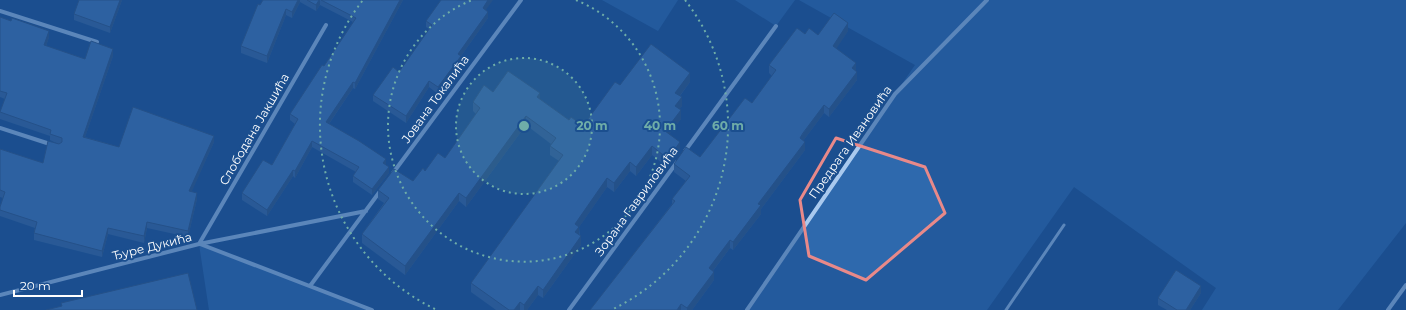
<svg xmlns="http://www.w3.org/2000/svg" width="1406" height="310" font-family="Montserrat,sans-serif">
<style>
.green{fill:#2e69ad}
.lines{fill:none;stroke-linecap:round;stroke-linejoin:round}
.service{stroke:#a9c9ee;stroke-width:3}
.minor{stroke:#a9c9ee;stroke-width:4}
.wall{fill:#3a679d}
.shaded-wall{fill:#305480}
.building{fill:#4478b7;stroke:#305480}
.marked{fill:none;stroke:#e88989;stroke-width:3;stroke-linejoin:round}
.ring{fill:none;stroke:#6fada8;stroke-width:2;stroke-dasharray:2 4}
.labels{text-anchor:middle;dominant-baseline:central;stroke-width:4;stroke-linejoin:round;paint-order:stroke}
.street-label{font-size:12px;fill:#fff;stroke:#1b4f8f}
.centre{fill:#6fada8;stroke:#1b4f8f;stroke-width:2}
.ring-label{font-size:12px;text-anchor:middle;font-weight:bold;fill:#6fada8;stroke:#1b4f8f;stroke-width:4;stroke-linejoin:round;paint-order:stroke}
</style>
<rect width="100%" height="100%" fill="#1b4f8f"/>
<!-- green -->
<path class="green" d="M602 0H678L658 31Z
M735 0H795L776 26Z
M799 0H1406V223L1338 310H1202L1216 288 1074 187 987 310H747L915 65Z
M199 244 372 310H209Z"/>
<g class="lines">
<!-- service -->
<path class="service" d="M1006 310 1064 225"/>
<!-- minor -->
<path class="minor" d="M0 11 97 42
M0 128 53 145
M685 151 776 26
M393 173 521 0
M199 244 326 25
M200 244 372 310
M310 286 381 190
M0 295 199 244 366 211
M569 310 677 162
M747 310 895 94 987 0
M1388 310 1406 285"/>
</g>
<!-- wall -->
<path class="wall" d="M122 0 110 33 74 20V14Z
M263 0H403L355 89 353 88 329 124 386 165 389 173 372 195 353 182V176L356 172 312 147 295 178 293 176 267 216 242 200V193L272 165 295 124 290 120V114L324 66 353 22 320 5 316 11 300 2 292 18 286 15 267 63 241 53V46Z
M486 10 488 18 461 56V62L438 94 429 87 406 123 373 101V95L399 72 429 29 426 27V21Z
M0 17 49 37 46 46 85 59 113 56 85 137 119 147 214 142 191 192 197 199 188 237 147 228 144 243 108 234 102 257 34 240V233L35 228 0 216V207L3 198 0 197V149L43 163 58 144 50 140V136L0 119V112L5 99 0 97Z
M848 31 836 48 856 71 857 80 829 117 824 113 803 141 805 150 761 209V214L733 250 730 248 713 271 714 280 692 310H590L672 204V199L686 181 674 172V164L700 157 752 103 772 76 769 73V65L805 34 818 35Z
M690 82 680 96 682 106 679 109 681 119 669 134 680 151 668 168 652 155 636 176 630 171 614 192 607 187 579 227 581 245 543 298 538 295 527 310H496L471 292V283L559 161 550 155V146L551 144 526 125 466 207 459 201 405 275 362 243V234L384 203 378 199V190L413 181 425 171 445 158 476 114 473 111V102L540 99 569 120 583 126 620 85Z
M1201 293 1190 310H1167L1158 305V298Z"/>
<!-- shaded-wall -->
<path class="shaded-wall" d="M120 0H122L110 33V27Z
M298 0H300V2L292 18V12Z
M319 0H320V5L316 11V5Z
M400 0H403L355 89V83Z
M488 0H493L483 14V8Z
M286 9V15L267 63V56Z
M488 12V18L461 56V62L438 94V87L458 54Z
M848 23V31L833 54V46Z
M49 31V37L44 52V45Z
M113 49V56L83 143V137Z
M856 63V71L852 68Z
M857 72V80L829 117V109Z
M690 73V82L675 102V93Z
M429 81V87L406 123V116Z
M353 82V88L326 128V122Z
M540 93V102L537 97Z
M682 97V106L675 115V106Z
M824 105V113L803 141 800 138Z
M681 110V119L665 140V131Z
M526 116V125L466 207V198Z
M214 136V142L189 198V191Z
M312 141V147L295 178V171Z
M680 142V151L668 168V159Z
M805 142V150L761 209V214L733 250V242L758 204Z
M652 146V155L636 176V167Z
M386 159V165L383 163Z
M630 162V171L614 192V183Z
M389 167V173L372 195V189Z
M293 170V176L267 216V210Z
M607 178V187L575 233V224Z
M197 193V199L188 237V231Z
M459 193V201L405 275V266Z
M147 222V228L144 243V236Z
M579 227V236L575 232Z
M108 228V234L102 257V251Z
M581 236V245L543 298V290Z
M730 240V248L709 276V268Z
M714 272V280L692 310H687V308Z
M538 286V295L527 310H524V305Z
M1201 286V293L1190 310H1186Z
M520 302V310H514Z
M681 304V310H677Z"/>
<!-- building -->
<path class="building" d="M79 0H120L110 27 74 14Z
M263 0H298L292 12 286 9 267 56 241 46 258 4 260 5Z
M307 0H319L316 5Z
M321 0H400L355 83 353 82 326 122 359 141 386 159 383 163 389 167 372 189 353 176 359 167 312 141 295 171 293 170 267 210 242 193 263 160 272 165 298 119 290 114 322 65 324 66 356 18Z
M441 0H488L483 8 488 12 458 54 461 56 438 87 429 81 406 116 373 95 393 67 399 72 432 25 426 21Z
M834 13 848 23 833 46 856 63 852 68 857 72 829 109 824 105 803 133 800 138 805 142 758 204 761 205 733 242 730 240 709 268 714 272 687 308 681 304 677 310H590L675 201 672 199 690 176 674 164 686 147 700 157 745 98 752 103 776 70 769 65 797 28 805 34 809 28 818 35Z
M0 17 11 21 12 18 49 31 44 45 85 59 91 41 113 49 83 137 119 147 133 107 214 136 189 191 197 193 188 231 147 222 144 236 108 228 102 251 34 233 37 222 0 210V207L5 192 0 190V149L43 163 48 141 59 144 62 142V138L50 134 51 130 0 112 7 93 0 91Z
M651 44 690 73 675 93 682 97 675 106 681 110 665 131 680 142 668 159 652 146 636 167 630 162 614 183 607 178 575 224 579 227 575 232 581 236 543 290 538 286 524 305 520 302 514 310H509L471 283 563 155 550 146 556 138 526 116 466 198 459 193 405 266 362 234 389 198 378 190 394 169 413 181 423 168 425 171 438 153 445 158 480 108 473 102 484 85 493 92 508 71 540 93 537 97 569 120 571 117 583 126 615 82 620 85Z
M1176 270 1201 286 1186 310H1177L1158 298Z
M188 273 197 310H46L62 306 61 303Z"/>
<!-- marked area -->
<path d="M0 0H1406V310H0ZM836 138 925 167 945 213 866 280 809 256 800 200Z" fill="#1b4f8f" fill-opacity=".55" fill-rule="evenodd"/>
<path class="marked" d="M836 138 925 167 945 213 866 280 809 256 800 200Z"/>
<!-- distance rings -->
<circle cx="524" cy="126" r="68" fill="#6fada8" fill-opacity=".12"/>
<g class="ring">
<circle cx="524" cy="126" r="68"/>
<path d="M576 0A136 136 0 1 1 472 0"/>
<path d="M435 309A204 204 0 0 1 363 0M685 0A204 204 0 0 1 613 309"/>
</g>
<g class="labels">
<!-- street labels -->
<g class="street-label">
<text transform="translate(435 99) rotate(-54)">Јована Токалића</text>
<text transform="translate(254 129) rotate(-60)">Слободана Јакшића</text>
<text transform="translate(850 142) rotate(-55)">Предрага Ивановића</text>
<text transform="translate(636 201) rotate(-54)">Зорана Гавриловића</text>
<text transform="translate(152 246) rotate(-14)">Ђуре Дукића</text>
</g>
</g>
<circle cx="524" cy="126" r="6" class="centre"/>
<g class="ring-label">
<text x="592" y="130">20 m</text>
<text x="660" y="130">40 m</text>
<text x="728" y="130">60 m</text>
</g>
<!-- scale -->
<path d="M14 290v6h68v-6" fill="none" stroke="#ffffff" stroke-width="2"/>
<text x="20" y="290" font-size="12" fill="#ffffff" stroke="#1b4f8f" stroke-width="3" paint-order="stroke">20 m</text>
</svg>
